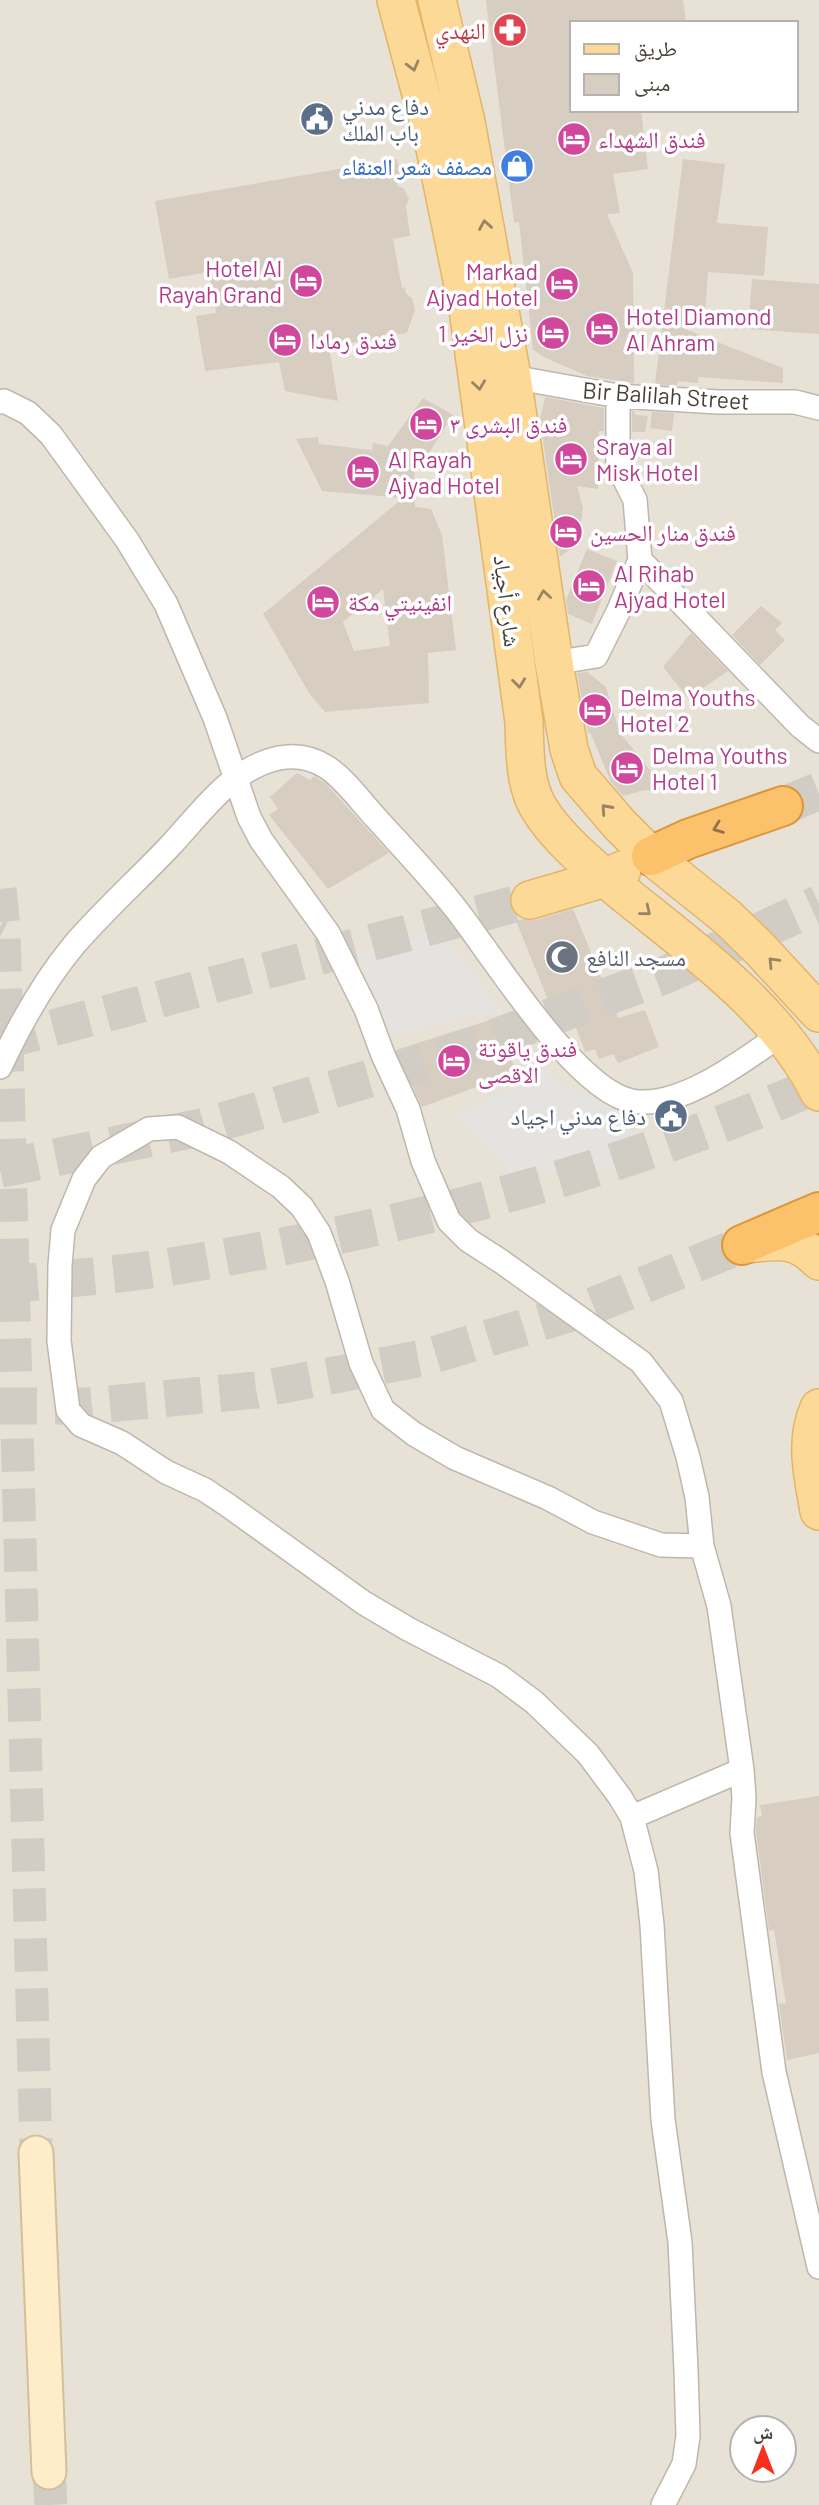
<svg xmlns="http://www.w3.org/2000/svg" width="819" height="2505" font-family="Barlow,'Noto Naskh Arabic',sans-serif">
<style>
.residential{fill:#e8e1d6;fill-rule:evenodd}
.parking{fill:#e5e3e0}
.building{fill:#d8cdc1;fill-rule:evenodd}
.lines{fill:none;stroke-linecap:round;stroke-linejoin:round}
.street-tunnel{stroke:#d1cdc5;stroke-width:23;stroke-dasharray:23 11;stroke-linecap:butt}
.secondary-tunnel{stroke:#d1cdc5;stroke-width:33;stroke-dasharray:33 17;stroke-linecap:butt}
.primary-tunnel{stroke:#d1cdc5;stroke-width:37;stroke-dasharray:37 18;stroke-linecap:butt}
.highway-tunnel{stroke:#d1cdc5;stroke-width:38;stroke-dasharray:38 19;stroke-linecap:butt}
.street-casing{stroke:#bfb7ab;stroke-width:26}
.secondary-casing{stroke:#d3c099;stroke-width:37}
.primary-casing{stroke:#e2b568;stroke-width:40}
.highway-casing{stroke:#db963b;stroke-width:42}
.street{stroke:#fff;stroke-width:23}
.secondary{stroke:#feedc8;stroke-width:33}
.primary{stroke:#fdd998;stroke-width:37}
.highway{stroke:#fbc26b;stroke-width:38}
.oneway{stroke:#998563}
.oneway2{stroke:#8f744c}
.labels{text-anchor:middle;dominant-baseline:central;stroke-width:7;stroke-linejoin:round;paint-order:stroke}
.health-label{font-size:23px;fill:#be3a42;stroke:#fff;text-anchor:end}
.service-label{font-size:23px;fill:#4e5e75;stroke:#fff;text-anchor:start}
.hotel-label{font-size:23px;fill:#b23c85;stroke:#fff;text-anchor:start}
.shop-label{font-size:23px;fill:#366cbe;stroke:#fff;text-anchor:end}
.street-label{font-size:23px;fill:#474037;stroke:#fff}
.worship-label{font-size:23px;fill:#5b616d;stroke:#fff;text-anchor:start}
</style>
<rect width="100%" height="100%" fill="#f4f0e8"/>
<!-- residential -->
<path class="residential" d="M0 0H819V2505H0ZM572 23H796V110H572ZM742 2428H784V2470H742Z"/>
<!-- parking -->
<path class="parking" d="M438 928 556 1082 624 1113 651 1168 510 1173 454 1116 530 1080 495 1010 390 1035 357 954Z"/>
<!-- building -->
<path class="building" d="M486 0H683L686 23H572V110H641L648 169 613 174 620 213 607 214 633 273 634 383 587 376 546 358 533 350 519 222 514 223Z
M397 159 400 175 397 185 404 189 409 199 406 206 410 236 393 239 402 288 405 287 406 294 412 298 415 310 407 333 329 347 338 401 285 391 279 362 205 371 196 316 216 313 209 272 169 279 155 201Z
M683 159 725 164 717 223 768 227 764 276 708 272 704 326 670 323 783 368V383L698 377V383L678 381 677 386 655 384Z
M752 279 819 284V334L748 329Z
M545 397 604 408V431H599L598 489 577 486 583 508 578 543 560 557 540 420Z
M423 398 453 415 427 456 414 449 415 507 431 509 442 535 456 650 428 653 429 703 325 712 309 693 263 614 403 498 322 491 296 439 318 437 319 444 372 450 373 443 388 446ZM383 589 390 646 354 651 343 622Z
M632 411H635V415L648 416 645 432H632Z
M652 412 674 413 672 431 650 428Z
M587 549 617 561 592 624 568 614 566 600Z
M761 606 782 623 775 630 785 640 760 665 732 635Z
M691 633 728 671 688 698 663 667Z
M587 672 606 687 620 733 667 791 645 790 623 796 611 782 591 734 588 733 577 673Z
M297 773 310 780 314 776 326 784 389 853 328 889 269 815 278 809 270 797Z
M573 909 618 1018 645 1010 659 1047 618 1063 613 1054 599 1059 595 1049 585 1052 568 1006 553 1012 516 921 522 919 536 920Z
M493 1019 517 1072 422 1107 396 1050Z
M819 1796V2053L787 2060 779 2004 786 2003 774 1930 769 1931 756 1832 757 1817 762 1816 760 1805Z"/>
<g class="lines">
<!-- street-tunnel -->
<path class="street-tunnel" d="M0 927 4 929"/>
<!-- secondary-tunnel -->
<path class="secondary-tunnel" d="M0 889 4 929 36 2153
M49 2472 51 2505"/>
<!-- primary-tunnel -->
<path class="primary-tunnel" d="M0 1042 530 900
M0 1406H87L256 1390 423 1358 585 1309 742 1245"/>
<!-- highway-tunnel -->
<path class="highway-tunnel" d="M783 806 819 791
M0 1169 203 1127 437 1059 665 975 819 904
M0 1285C56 1279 113 1276 168 1267 390 1231 613 1175 819 1084"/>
<!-- street casing -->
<g class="street-casing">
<path id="street" d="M512 377 618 396 718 402H795L819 408
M0 402 4 401 28 413 51 435 127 540 166 604 215 718 249 817 261 840 328 933 366 1009 383 1055 408 1109 423 1161 449 1221 468 1240 502 1262 641 1362 671 1401 688 1457 697 1497 702 1546 719 1606 742 1770 744 1798 742 1833 774 2072 819 2267
M640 560 800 726 819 741
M554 663 596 656 618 612 640 560 635 500 618 466V396
M0 1067C19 1026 45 980 74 945 104 910 139 879 170 846 202 812 231 768 279 758 327 749 348 788 376 818 403 848 431 877 456 909 492 955 576 1091 632 1101 679 1110 743 1061 780 1035
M632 1817 742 1770
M663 2505 684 2464 688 2436 686 2370 680 2242 663 2120 652 1925 646 1871 632 1817 620 1797 588 1754 534 1702 499 1676 408 1629 364 1603 229 1506 205 1490 166 1472 122 1443 81 1425 68 1410 59 1341 60 1265 63 1230 84 1179 101 1157 149 1129 178 1127 229 1152 281 1187 302 1207 319 1233 337 1281 361 1363 383 1410 414 1434 455 1458 548 1498 593 1522 661 1545 702 1546"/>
</g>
<!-- secondary casing -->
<g class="secondary-casing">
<path id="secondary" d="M36 2153 49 2472"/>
</g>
<!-- primary casing -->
<g class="primary-casing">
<path id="primary" d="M396 0 433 139 468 309 524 722C525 748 524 781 537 805 556 839 597 871 627 896 695 951 779 1011 819 1092
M437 0 466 122 512 377 554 663 569 749 578 776 620 825 651 856 727 917 759 948 819 1013
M530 900 605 878 622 870
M746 1244C779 1241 795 1236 819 1261
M819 1408C804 1442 813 1475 819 1511"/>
</g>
<!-- highway casing -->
<g class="highway-casing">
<path id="highway" d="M651 856 688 839 783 806
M742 1245 819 1212"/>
</g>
<!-- street -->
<use href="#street" class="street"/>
<!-- secondary -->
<use href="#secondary" class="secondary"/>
<!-- primary -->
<use href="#primary" class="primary"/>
<!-- highway -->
<use href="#highway" class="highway"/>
</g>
<!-- one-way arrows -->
<defs><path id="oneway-chevron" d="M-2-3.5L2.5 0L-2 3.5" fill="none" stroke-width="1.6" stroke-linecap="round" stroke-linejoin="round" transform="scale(1.75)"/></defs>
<g class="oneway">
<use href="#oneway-chevron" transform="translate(413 66) rotate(75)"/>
<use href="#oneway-chevron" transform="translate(485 225) rotate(-100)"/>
<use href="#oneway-chevron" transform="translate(479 385) rotate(82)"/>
<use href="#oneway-chevron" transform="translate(544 595) rotate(-98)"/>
<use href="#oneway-chevron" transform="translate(519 683) rotate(83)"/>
<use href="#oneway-chevron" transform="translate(606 809) rotate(-132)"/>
<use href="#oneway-chevron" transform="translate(646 911) rotate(39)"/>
<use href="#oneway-chevron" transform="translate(773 962) rotate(-134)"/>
</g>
<use class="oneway2" href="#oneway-chevron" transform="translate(718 828) rotate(159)"/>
<!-- icons -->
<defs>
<g id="pharmacy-disc" transform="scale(1.75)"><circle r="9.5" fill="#e0444e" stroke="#fff"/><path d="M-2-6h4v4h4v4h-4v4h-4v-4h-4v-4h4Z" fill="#fff"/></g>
<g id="civic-disc" transform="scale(1.75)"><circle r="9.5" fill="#5c6f8a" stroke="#fff"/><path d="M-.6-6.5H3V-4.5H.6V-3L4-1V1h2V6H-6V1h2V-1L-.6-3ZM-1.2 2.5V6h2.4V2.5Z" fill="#fff"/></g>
<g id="hotel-disc" transform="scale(1.75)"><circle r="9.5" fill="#d1479c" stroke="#fff"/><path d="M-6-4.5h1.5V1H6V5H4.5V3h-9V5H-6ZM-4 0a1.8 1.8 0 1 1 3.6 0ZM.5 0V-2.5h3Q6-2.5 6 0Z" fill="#fff"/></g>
<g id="shop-disc" transform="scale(1.75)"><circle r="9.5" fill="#3f7fe0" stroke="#fff"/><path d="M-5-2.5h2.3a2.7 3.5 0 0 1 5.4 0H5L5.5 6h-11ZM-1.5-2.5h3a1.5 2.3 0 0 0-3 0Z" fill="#fff"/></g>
<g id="mosque-disc" transform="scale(1.75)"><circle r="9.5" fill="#6b7280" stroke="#fff"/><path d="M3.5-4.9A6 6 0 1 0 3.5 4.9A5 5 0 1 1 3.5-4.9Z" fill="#fff"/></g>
</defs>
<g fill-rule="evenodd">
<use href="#pharmacy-disc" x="510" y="30"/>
<use href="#civic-disc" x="317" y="119"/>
<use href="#hotel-disc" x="574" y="139"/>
<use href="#shop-disc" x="517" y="166"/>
<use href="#hotel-disc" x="306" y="281"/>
<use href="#hotel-disc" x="562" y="284"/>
<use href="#hotel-disc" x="602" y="329"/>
<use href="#hotel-disc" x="553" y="333"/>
<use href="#hotel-disc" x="285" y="340"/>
<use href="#hotel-disc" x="426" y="424"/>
<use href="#hotel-disc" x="571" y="459"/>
<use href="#hotel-disc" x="363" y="472"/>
<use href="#hotel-disc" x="566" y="532"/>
<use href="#hotel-disc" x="589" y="586"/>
<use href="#hotel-disc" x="323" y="602"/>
<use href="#hotel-disc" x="595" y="710"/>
<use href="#hotel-disc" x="627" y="768"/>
<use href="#mosque-disc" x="562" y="957"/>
<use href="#hotel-disc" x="454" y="1061"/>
<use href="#civic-disc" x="671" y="1116"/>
</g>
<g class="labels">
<!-- health labels -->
<g class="health-label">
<text x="486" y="30">النهدي</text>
</g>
<!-- service labels -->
<g class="service-label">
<text x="342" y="106">دفاع مدني<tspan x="342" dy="26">باب الملك</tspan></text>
<text x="646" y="1116" text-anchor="end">دفاع مدني اجياد</text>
</g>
<!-- hotel labels -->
<g class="hotel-label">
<text x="598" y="139">فندق الشهداء</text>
<text x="282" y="268" text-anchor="end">Hotel Al<tspan x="282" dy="26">Rayah Grand</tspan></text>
<text x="538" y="271" text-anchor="end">Markad<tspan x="538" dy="26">Ajyad Hotel</tspan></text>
<text x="626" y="316">Hotel Diamond<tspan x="626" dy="26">Al Ahram</tspan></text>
<text x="528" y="333" text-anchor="end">نزل الخير 1</text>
<text x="310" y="340">فندق رمادا</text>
<text x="450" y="424">فندق البشرى ٣</text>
<text x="596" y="446">Sraya al<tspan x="596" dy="26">Misk Hotel</tspan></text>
<text x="388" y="459">Al Rayah<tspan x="388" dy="26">Ajyad Hotel</tspan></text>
<text x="590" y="532">فندق منار الحسين</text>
<text x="614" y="573">Al Rihab<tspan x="614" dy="26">Ajyad Hotel</tspan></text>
<text x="348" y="602">انفينيتي مكة</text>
<text x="620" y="697">Delma Youths<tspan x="620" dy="26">Hotel 2</tspan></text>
<text x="652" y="755">Delma Youths<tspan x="652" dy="26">Hotel 1</tspan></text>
<text x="478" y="1048">فندق ياقوتة<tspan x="478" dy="26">الاقصى</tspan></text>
</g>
<!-- shop labels -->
<g class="shop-label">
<text x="492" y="166">مصفف شعر العنقاء</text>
</g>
<!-- street labels -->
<g class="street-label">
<text transform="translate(666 395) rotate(4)">Bir Balilah Street</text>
<text transform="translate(508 601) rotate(83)">شارع أجياد</text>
</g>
<!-- worship labels -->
<g class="worship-label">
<text x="586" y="957">مسجد النافع</text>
</g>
</g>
<!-- legend -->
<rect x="570" y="21" width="228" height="91" fill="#ffffff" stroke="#b5b3af" stroke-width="2"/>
<rect x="584" y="44" width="35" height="10" fill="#fdd998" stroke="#b5b3af" stroke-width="2"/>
<text x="634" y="56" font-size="21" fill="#474037">طريق</text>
<rect x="584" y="74" width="35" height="21" fill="#d8cdc1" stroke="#b5b3af" stroke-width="2"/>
<text x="634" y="91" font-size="21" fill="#474037">مبنى</text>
<!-- north arrow -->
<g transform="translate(763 2449)"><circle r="33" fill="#ffffff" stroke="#b5b3af" stroke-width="2"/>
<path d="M0-5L12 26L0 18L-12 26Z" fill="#f72f1c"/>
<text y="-10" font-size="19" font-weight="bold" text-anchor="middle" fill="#474037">ش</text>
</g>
</svg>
